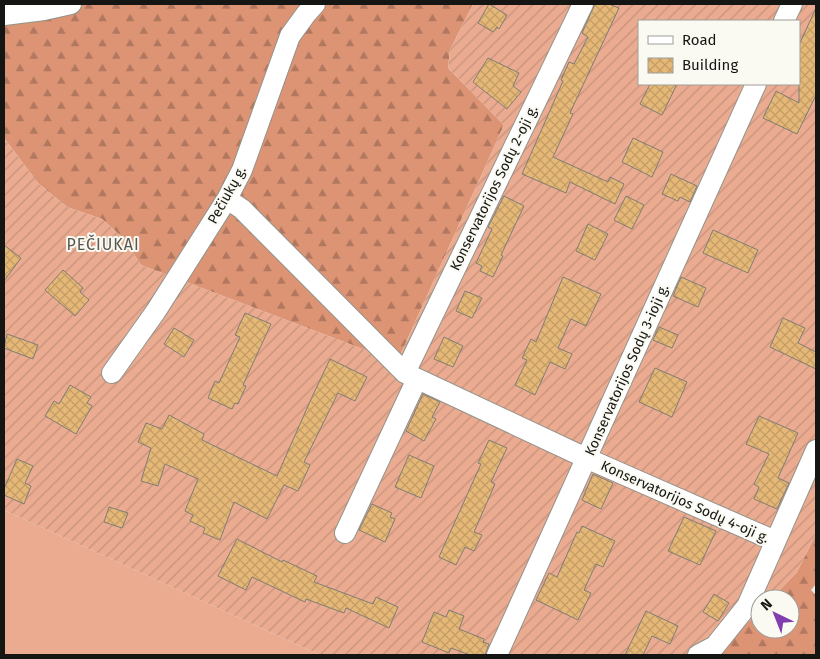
<svg xmlns="http://www.w3.org/2000/svg" width="820" height="659" font-family="'Fira Sans',sans-serif">
<style>
.grass{fill:#eaab91}
.forest{fill:url(#forest-firs)}
.garden{fill:url(#garden-furrows);fill-rule:evenodd}
.building{fill:url(#building-cross-hatch);stroke:#807c76}
.lines{fill:none;stroke-linecap:round;stroke-linejoin:round}
.minor-casing{stroke:#93938c;stroke-width:22}
.minor{stroke:#fff;stroke-width:20}
.labels{text-anchor:middle;dominant-baseline:central;stroke-width:4;stroke-linejoin:round;paint-order:stroke}
.street-label{font-size:14px;fill:#151513;stroke:#fafaf2}
.quarter-label{font-size:16px;letter-spacing:1px;fill:#585852;stroke:#fafaf2}
</style>
<defs>
<pattern id="forest-firs" width="22" height="20" patternUnits="userSpaceOnUse" patternTransform="scale(1.25)"><rect width="22" height="20" fill="#dd9475"/><path d="M5 1l3.5 6h-7zM16 11l3.5 6h-7z" fill="#b2785f"/></pattern>
<pattern id="garden-furrows" width="10" height="10" patternUnits="userSpaceOnUse" patternTransform="scale(1.25)"><rect width="10" height="10" fill="#eaab91"/><path d="M-1 1l2-2M0 10L10 0M9 11l2-2" fill="none" stroke="#c8927c"/></pattern>
<pattern id="building-cross-hatch" width="8" height="8" patternUnits="userSpaceOnUse" patternTransform="scale(1.25)"><rect width="8" height="8" fill="#e6b877"/><path d="M0 0l8 8M0 8l8-8" fill="none" stroke="#c49d66"/></pattern>
</defs>
<rect width="100%" height="100%" fill="#edede5"/>
<!-- grass -->
<path class="grass" d="M4 510 320 655H4Z"/>
<!-- forest -->
<path class="forest" d="M4 4H473L450 50 448 68 504 125 397 362 141 265 124 239 102 219 67 207 38 183 4 138Z
M816 534V584L811 590 816 595V655H714L720 651 760 610V629H790V599H771L797 572Z"/>
<!-- garden -->
<path class="garden" d="M473 4H816V534L797 572 771 599H760V610L720 651 714 655H320L4 510V138L38 183 67 207 102 219 124 239 141 265 397 362 504 125 448 68 450 50ZM639 21H799V84H639Z"/>
<!-- building -->
<path class="building" d="M489 4 507 15 499 29 497 27 493 32 478 23Z
M595 4H609L619 8 570 113 573 114 553 157 608 182 610 177 624 184 615 204 570 182 566 193 522 174 563 81 561 80 569 62 574 64 588 37 582 33Z
M816 8V95L797 134 763 118 776 91 799 103V45Z
M488 58 519 73 513 86 521 92 507 109 473 82Z
M650 84H677L662 115 640 104Z
M633 138 663 152 652 177 622 162Z
M671 174 697 186 690 202 680 197 678 201 662 194Z
M504 196 524 206 501 255 503 256 493 277 480 271 482 266 476 263 492 229 488 227Z
M626 196 644 205 632 229 614 220Z
M588 224 608 234 595 260 576 251Z
M713 230 758 250 748 273 703 253Z
M4 245 21 258 4 281Z
M63 270 83 288 80 292 89 300 75 316 45 290Z
M563 277 601 294 586 326 571 319 558 348 572 354 565 369 550 362 535 395 515 385 527 360 522 358 531 339 536 342Z
M681 277 706 288 698 307 673 296Z
M465 291 482 298 472 318 456 311Z
M245 313 271 324 243 385 246 386 238 404 235 403 232 409 208 398 215 381 219 383 240 337 235 335Z
M783 318 805 328 798 343 816 352V369L770 347Z
M659 327 678 335 672 348 653 340Z
M174 328 194 340 184 357 164 344Z
M7 334 38 345 33 359 4 348Z
M444 337 463 346 453 367 434 359Z
M330 359 367 377 355 401 338 393 304 462 310 465 298 491 284 485 267 519 234 502 220 540 203 533 205 528 190 521 193 515 185 511 198 479 165 464 158 486 141 481 151 448 138 442 146 423 162 429 169 415 204 434 202 440 277 476 312 397Z
M655 368 687 382 672 417 639 402Z
M70 385 91 397 87 403 92 406 76 434 45 416 54 401 59 404Z
M423 394 440 402 432 417 436 419 424 441 406 431Z
M759 416 798 433 778 478 789 483 777 509 754 499 759 487 754 484 769 454 746 444Z
M489 440 507 448 491 482 495 484 474 532 482 535 474 551 465 547 456 565 439 557 481 464 478 463Z
M409 455 434 466 421 498 395 487Z
M17 459 33 466 25 483 31 486 24 504 4 495V489Z
M593 474 613 483 601 509 582 500Z
M372 504 392 513 390 517 395 519 385 542 359 530Z
M109 507 128 513 122 528 104 522Z
M684 517 716 531 700 565 668 551Z
M582 526 615 541 603 567 596 564 584 590 591 593 578 620 536 600 549 573 557 577 577 532 579 533Z
M237 539 282 562 283 560 317 576 314 582 373 604 376 597 398 607 389 628 346 608 344 613 306 599 305 602 252 577 246 590 218 576Z
M714 594 729 603 718 621 703 612Z
M449 610 464 616 459 629 484 639 483 642 489 644 485 655H470L451 648 449 653 422 642 434 612 446 617Z
M646 611 678 626 670 644 652 636 643 655H625Z"/>
<g class="lines">
<!-- minor casing -->
<g class="minor-casing">
<path id="minor" d="M4 15 44 10 71 4
M784 21 792 4
M227 199 242 209 405 373 586 458 775 541
M112 373 156 311 227 199 242 170 290 36 306 14 315 4
M405 373 583 4
M345 533 417 379
M497 655 756 84
M698 655 715 646 747 606 816 450"/>
</g>
<!-- minor -->
<use href="#minor" class="minor"/>
</g>
<g class="labels">
<!-- street labels -->
<g class="street-label">
<text transform="translate(494 188) rotate(-64)">Konservatorijos Sodų 2-oji g.</text>
<text transform="translate(227 195) rotate(-61)">Pečiukų g.</text>
<text transform="translate(627 370) rotate(-66)">Konservatorijos Sodų 3-ioji g.</text>
<text transform="translate(685 502) rotate(24)">Konservatorijos Sodų 4-oji g.</text>
</g>
<!-- quarter labels -->
<g class="quarter-label">
<text x="103" y="244">PEČIUKAI</text>
</g>
</g>
<!-- border -->
<rect width="820" height="659" fill="none" stroke="#151513" stroke-width="10"/>
<!-- legend -->
<rect x="638" y="20" width="162" height="65" fill="#fafaf2" stroke="#9e9e99"/>
<rect x="648" y="36" width="25" height="8" fill="#ffffff" stroke="#9e9e99"/>
<text x="682" y="45" font-size="15" fill="#151513">Road</text>
<rect x="648" y="58" width="25" height="15" fill="url(#building-cross-hatch)" stroke="#9e9e99"/>
<text x="682" y="70" font-size="15" fill="#151513">Building</text>
<!-- north arrow -->
<g transform="translate(775 614) rotate(317)"><circle r="24" fill="#fafaf2" stroke="#9e9e99"/>
<path d="M0-4L9 19L0 12L-9 19Z" fill="#813cb0"/>
<text y="-8" font-size="14" font-weight="bold" text-anchor="middle" fill="#151513">N</text>
</g>
</svg>
